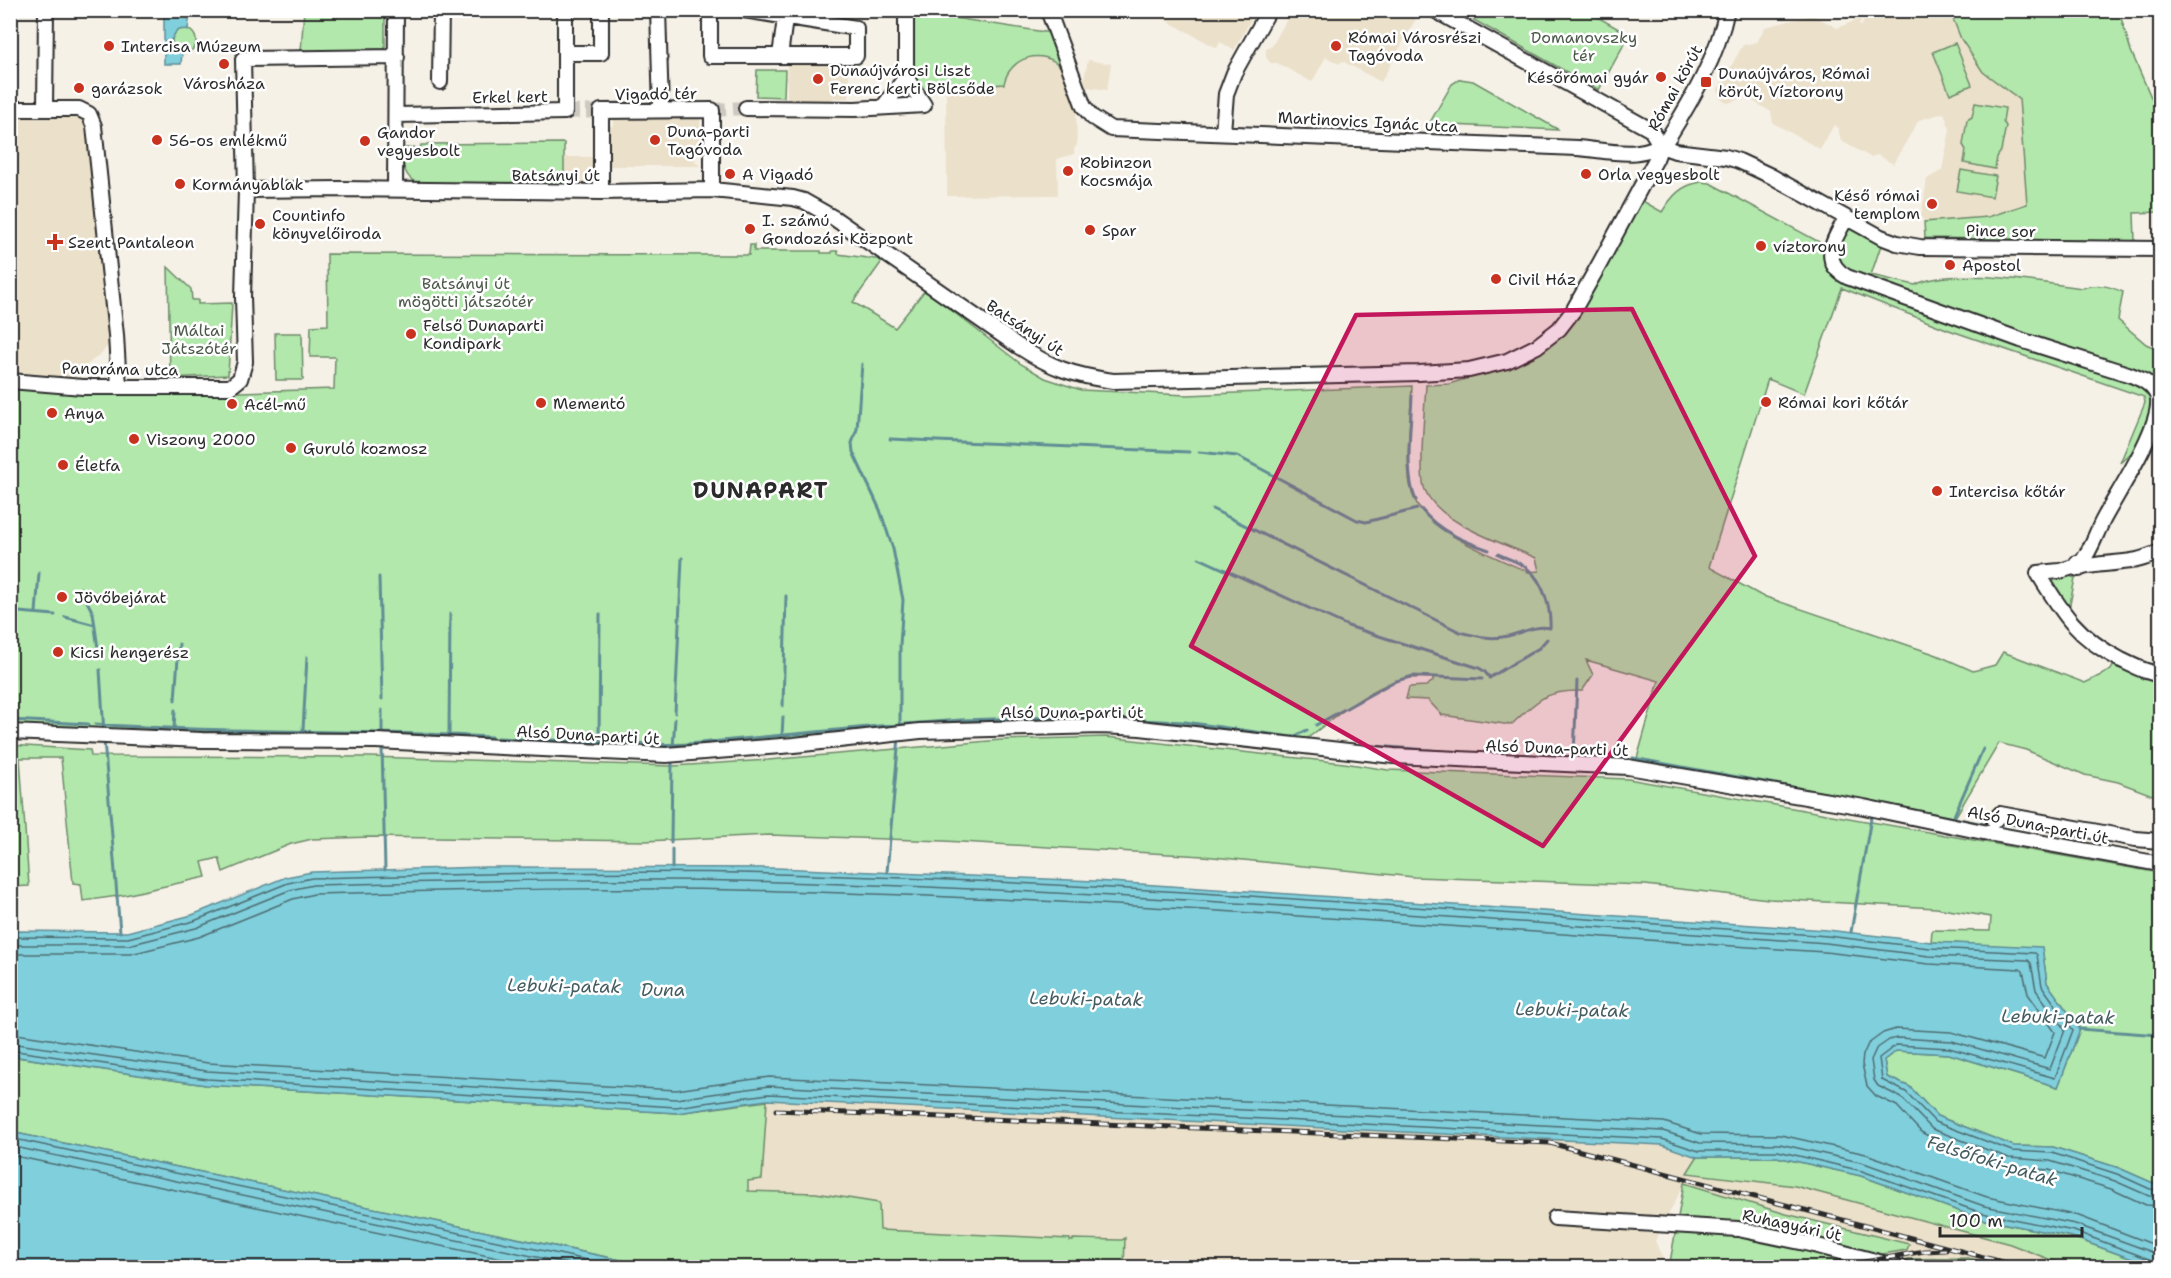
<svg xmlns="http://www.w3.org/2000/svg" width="2171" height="1278" font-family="'Shantell Sans',sans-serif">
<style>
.built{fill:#ebe0ca}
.green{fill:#b2e8ab;stroke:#6e8a6b;stroke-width:1.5}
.water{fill:#80cfdc;stroke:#5e8d95;stroke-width:1.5}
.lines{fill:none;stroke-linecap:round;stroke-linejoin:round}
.shore{stroke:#4d6d72;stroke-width:1.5}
.stream{stroke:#5e8d95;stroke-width:3}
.minor-tunnel{stroke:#cdc9c1;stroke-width:14;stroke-dasharray:14 7;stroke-linecap:butt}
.minor-casing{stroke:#2b2b2b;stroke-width:18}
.minor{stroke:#fff;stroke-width:14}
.rail-casing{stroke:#2b2b2b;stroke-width:5}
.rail{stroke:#fff;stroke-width:3;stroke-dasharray:9;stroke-linecap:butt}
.marked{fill:#c2185b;fill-opacity:0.2;stroke:#c2185b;stroke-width:4.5;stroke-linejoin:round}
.poi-dot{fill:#c8321e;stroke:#fff;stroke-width:2}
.labels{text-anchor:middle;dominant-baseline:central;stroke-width:5;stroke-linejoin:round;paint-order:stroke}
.poi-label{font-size:16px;fill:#2b2b2b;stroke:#fff;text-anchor:start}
.park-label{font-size:16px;fill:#4d5a4b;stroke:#fff}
.street-label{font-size:16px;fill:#2b2b2b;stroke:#fff}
.water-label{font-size:18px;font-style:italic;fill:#445c60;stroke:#fff}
.district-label{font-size:22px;font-weight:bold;letter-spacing:1.5px;fill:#2b2b2b;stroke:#fff}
</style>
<rect width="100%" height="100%" fill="#f6f1e7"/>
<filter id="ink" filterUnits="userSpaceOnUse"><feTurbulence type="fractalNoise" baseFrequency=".0167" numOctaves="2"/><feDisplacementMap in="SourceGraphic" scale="12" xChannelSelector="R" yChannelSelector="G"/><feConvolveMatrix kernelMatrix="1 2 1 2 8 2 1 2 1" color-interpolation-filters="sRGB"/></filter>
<g filter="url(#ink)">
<!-- built -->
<path class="built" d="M1410 10 1418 15 1381 82 1342 61 1339 64 1326 57 1312 82 1277 63H1270L1266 57V49L1272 46 1291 12 1305 20 1311 11Z
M1149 11H1248L1253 16 1234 50 1220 42 1217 48Z
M1870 11H1950L1961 39 1983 72 2019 99 2027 204 1988 217 1924 222 1921 216 1927 179 1942 170 1950 129 1944 113 1919 120 1893 164 1878 155 1870 157 1841 141 1838 128 1834 125 1820 149 1773 123 1771 112 1746 97 1728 103 1719 97 1718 89 1743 45 1757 42 1765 27 1813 15 1837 28 1859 19 1861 20 1859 25 1861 26Z
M1042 56 1052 60 1061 67 1076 109 1077 145 1074 149V154L1057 159 1058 195 947 196 946 89 1004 84 1008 73 1014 64 1030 57Z
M849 59V98H833L831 101H787V60Z
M1088 60 1111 64 1107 90 1087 87 1084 79Z
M72 114 82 117 88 128 111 340 103 352 73 376 67 378 11 374 10 115Z
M617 114 700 115V127L703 128V143H700V152L696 153 695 163 699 164V166H607V127L614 125V118H617Z
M564 157H594L595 187H564Z
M767 1100 1662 1145 1697 1157 1687 1173 1795 1186 2010 1244 2069 1267H2006L1968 1258 1877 1268 1822 1267 1834 1262 1786 1214 1684 1184 1655 1241 1667 1268H1546V1263L1470 1260V1268L1124 1267 1125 1239 1105 1241 1098 1238 1074 1239 1073 1241H1069V1239L880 1230 879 1202 816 1193 748 1191V1181L762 1179Z"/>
<!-- green -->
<path class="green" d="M304 10 385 11V49L301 51Z
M910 11 1051 33 1064 66 1061 67C1043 47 1009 57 1004 84L923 91 911 70Z
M1458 11H1520L1530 16 1533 11H1596L1594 15 1629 35 1599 90Z
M1950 11H2119L2131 51 2160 118V212L2134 213 2135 241 1925 238 1924 222 1988 217 2027 204 2019 99 1983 72 1961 39Z
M172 41a12 12 0 1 1 24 0a12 12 0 1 1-24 0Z
M1955 43 1972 85 1950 94 1933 52Z
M757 70H785L784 97 756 96Z
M1460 79 1473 81 1559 130 1429 124 1452 84Z
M1975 103 2005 108 2003 122 2006 126 2001 151 1997 157 1995 169 1964 163 1966 150 1963 145 1967 120 1972 117Z
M564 143V187L420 185C404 178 402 165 402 148H420L421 145H426L427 144Z
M1961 170 1996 176 1992 197 1957 191Z
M1701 182 1710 183 1832 249 1848 223 1882 242 1871 275 1915 285C1950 266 2041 283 2082 288 2098 283 2109 286 2123 292L2118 320 2146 344 2160 350V427L2120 463 2145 403 2144 397 1949 330 1842 288 1804 394 1768 379 1709 567 1760 595 1937 655 1973 671 1995 665 2003 652 2085 683 2111 670 2113 666 2160 681V798L2118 782 2085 775 2026 750 1999 743 1953 821 1636 762 1659 681 1586 660 1593 675 1582 691C1544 690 1537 701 1511 725L1442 715 1428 700 1406 699 1409 687 1426 686 1433 681V678C1424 678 1413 677 1404 679 1372 685 1330 721 1304 741L1181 724 1016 723 802 740 668 744 11 726V384L147 395 334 389 335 357H310L311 326 328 325 327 254 749 255 750 245H754V251H821V253H832V251H838V254L883 260 853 302 895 328 925 290 1021 364 1045 378 1081 390 1187 395 1412 386C1411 413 1404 469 1412 493 1424 532 1492 555 1528 572L1539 571 1536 558C1504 543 1439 524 1425 490 1418 474 1425 406 1426 385L1449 384 1520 362 1558 336 1641 200 1662 212C1672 196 1681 185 1701 182Z
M168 267 191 289 192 300H198V304L232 303 228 375 170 378Z
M275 333H302L303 380H276Z
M2065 574 2075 578 2068 615 2049 580Z
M1106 737 1344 763 1388 770 1628 779 2160 873V1184L2153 1183 2119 1168 2053 1147 2014 1146 1937 1116 1910 1087 1887 1077 1884 1060 1896 1051 1949 1054 2058 1087 2080 1029 2047 983 2042 948 1931 942 1932 930 1990 931 1991 917 1936 908 1769 899 1645 885 1414 877 1203 856 944 841 769 835 645 841 370 837 312 839 291 844 223 872 219 858 202 862 206 877 125 895 83 901 81 884 73 883 61 758H20L29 886 11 887 10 745 90 750 91 756 369 757 673 766 768 760 1001 740Z
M10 1056 206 1085 677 1113 767 1101 762 1179 748 1181V1191L816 1193 879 1203 880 1230 1070 1239V1241H1073V1239L1122 1240 1125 1238 1124 1267H654L11 1132Z
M1697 1157H1777L1861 1176 1981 1219 2072 1237 2154 1267H2069L2010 1244 1795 1186 1687 1173Z
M1684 1183 1786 1214 1909 1244 1907 1250 1834 1262 1822 1267 1669 1268Z
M1968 1258 2006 1267 1877 1268 1896 1266 1907 1259Z
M1470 1259 1546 1262V1267H1470Z"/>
<!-- water -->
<path class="water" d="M164 13H190L188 29 177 30 171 40 173 48 182 53 181 64H164Z
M486 867 776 868 1095 881 1827 930 1931 942 2042 947 2047 983 2080 1029 2058 1087 1949 1054 1896 1051 1884 1060 1887 1077 1910 1087 1937 1116 2014 1146 2053 1147 2119 1168 2153 1183 2160 1184V1267H2154L2072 1237 1981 1219 1861 1176 1777 1157H1697L1662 1145 767 1100 677 1113 206 1085 11 1056V931L127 932 192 915 286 877 312 872Z
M11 1132 654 1267H11Z"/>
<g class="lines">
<!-- shore -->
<path class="shore" d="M10 937 128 938 194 921 288 883 312 878C467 874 622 870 777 874 1127 883 1477 912 1827 936L1930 948 2035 953 2037 955 2042 986 2073 1030 2055 1078 1949 1048 1896 1045 1879 1058 1882 1080 1906 1092 1935 1122 2012 1151 2052 1153 2117 1174 2150 1189 2160 1190
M10 945H129L196 928 290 890 313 885C468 881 623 877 777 882 1127 891 1477 920 1826 943L1929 956 2028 960 2031 963 2036 990 2065 1030 2050 1069 1952 1041 1897 1038 1889 1040 1876 1049 1871 1060 1874 1080 1878 1086 1902 1098 1932 1129 2009 1158 2050 1161 2115 1181 2149 1196 2160 1197
M10 954H131L199 937 293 899 314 894C469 890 624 886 778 891 1127 900 1476 929 1825 952L1929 964 2020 969 2023 971 2028 994 2055 1032 2045 1058 1951 1032 1896 1029 1883 1033 1868 1044 1863 1055 1862 1064 1867 1086 1876 1096 1897 1106 1921 1132 1930 1137 2007 1167 2049 1170 2111 1189 2146 1205 2160 1206
M10 1033 208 1063 676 1090 769 1077 1664 1122 1701 1134 1781 1135 1866 1154 1987 1197 2079 1216 2160 1247
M10 1043 207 1071 676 1099 769 1086 1663 1131 1700 1143 1780 1144 1864 1163 1984 1206 2075 1224 2152 1252 2160 1262
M10 1050 207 1079 676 1107 768 1094 1662 1139 1699 1151H1778L1862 1171 1982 1213 2074 1231 2149 1259 2153 1263V1268
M10 1138 625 1268
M10 1146 589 1268
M10 1155 545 1268"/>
<!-- stream -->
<path class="stream" d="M862 364 857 429 852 443 853 452 880 510 893 549 903 600 900 645V724
M1412 396C1411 424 1404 476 1416 500
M890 439 1189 452
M1199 452 1237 456 1357 520 1366 522 1417 509
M1212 509 1460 632C1476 636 1491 640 1508 636 1522 633 1535 625 1550 628 1551 609 1544 583 1529 570 1521 562 1508 559 1498 554
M1421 509C1438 531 1463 541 1489 550
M1199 558 1348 626 1479 668 1484 671 1490 678
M379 577 382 699
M80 588 93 613 99 656
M10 611H13
M19 612 55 615
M36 613 39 573
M65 617 95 625
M100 670 104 733
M1489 678 1539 648 1547 639
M175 700 179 644
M783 706 786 596
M382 710V733
M675 713 682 558
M10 720 88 724
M95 724C227 734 359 729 491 737
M1316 725 1393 682 1413 676 1482 679
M174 729 175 710
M303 730 307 657
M449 735 450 614
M782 736 783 717
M1293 737 1307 730
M497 738 679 745 879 726 961 720 1062 717 1185 722 1335 743
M104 740 120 932
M599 743 600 614
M1347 744 1470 753
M382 746 385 870
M673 747 675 719
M1509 755 1628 758
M1574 756 1577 681
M1633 758 1874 802 2068 841
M1953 818 1983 749
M671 843 672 759
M672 849V868
M887 872 899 737
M1851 932 1871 818
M2079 1029 2160 1035"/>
<!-- minor-tunnel -->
<path class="minor-tunnel" d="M712 110 746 108
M565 112 601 111"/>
<!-- minor casing -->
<g class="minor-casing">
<path id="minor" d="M658 10 661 110
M710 10V56H856V28L744 10
M906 10V77
M1048 10 1084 107 1092 117 1111 129 1577 148C1607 150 1645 162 1668 138 1693 98 1717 57 1727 10
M1436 11 1651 130 1661 146
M565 53H601V10
M780 56 786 11
M440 82 441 10
M45 108 46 10
M746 108 855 109 924 105 906 77 883 107
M10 109H79L89 114 94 126 116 335 119 387
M396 115 565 112V10
M1223 132 1226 94 1234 73 1269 10
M1661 146 1675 151 1726 157 1739 161 1771 176 1881 237 1897 243 1920 247 2160 249
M246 190 340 189 601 192 712 190 793 198 804 201 834 218 1018 346C1052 368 1072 375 1113 381L1419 373 1469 370 1507 361 1537 346 1559 329 1573 311 1600 263 1656 159 1661 146
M395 190 396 10
M601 192V111L712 110V190
M1846 219C1833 240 1820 262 1847 277L2021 340 2128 374C2139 378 2152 383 2157 395 2166 421 2115 496 2102 522 2095 536 2091 550 2081 563H2077L2076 566 2060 571 2038 573
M10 381 83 387H230L240 379 245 362 243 297 246 190 243 59 397 57
M2076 568 2079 569C2085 564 2124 563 2137 560 2145 558 2153 555 2160 552
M2038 573C2063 614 2077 637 2121 660 2134 666 2146 673 2160 674
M10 732 202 740 376 741 666 755 794 745 920 731 1101 726 1140 728 1394 756 1628 767 1864 807 1988 833 2160 864
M1994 821 2000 814 2136 839 2160 841
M1555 1218 1738 1229 1810 1244 1902 1268"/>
</g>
<!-- minor -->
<use href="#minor" class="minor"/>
<!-- rail casing -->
<g class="rail-casing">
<path id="rail" d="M776 1110 1550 1143 2025 1268
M1833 1268 1924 1251 1946 1250"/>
</g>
<!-- rail -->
<use href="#rail" class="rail"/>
</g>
</g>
<!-- marked area -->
<path class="marked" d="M1632 309 1755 556 1543 846 1191 646 1356 315Z"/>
<!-- markers -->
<g class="poi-dot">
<circle cx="109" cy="46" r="6"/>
<circle cx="1336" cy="46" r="6"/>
<circle cx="224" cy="64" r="6"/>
<circle cx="1661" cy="77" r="6"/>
<circle cx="818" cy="79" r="6"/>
<rect x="1700" y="76" width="12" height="12" rx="3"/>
<circle cx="79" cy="88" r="6"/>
<circle cx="157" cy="140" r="6"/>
<circle cx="655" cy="140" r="6"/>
<circle cx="365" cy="141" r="6"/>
<circle cx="1068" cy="171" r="6"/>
<circle cx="730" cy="174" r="6"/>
<circle cx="1586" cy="174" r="6"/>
<circle cx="180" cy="184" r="6"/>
<circle cx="1932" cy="204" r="6"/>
<circle cx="260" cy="224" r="6"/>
<circle cx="750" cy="229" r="6"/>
<circle cx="1090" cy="230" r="6"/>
<path d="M52 233h6v6h6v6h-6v6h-6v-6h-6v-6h6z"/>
<circle cx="1761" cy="246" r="6"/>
<circle cx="1950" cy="265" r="6"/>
<circle cx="1496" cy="279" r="6"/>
<circle cx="411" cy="334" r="6"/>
<circle cx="1766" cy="402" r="6"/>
<circle cx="541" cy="403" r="6"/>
<circle cx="232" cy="404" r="6"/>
<circle cx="52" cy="413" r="6"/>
<circle cx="134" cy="439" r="6"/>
<circle cx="291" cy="448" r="6"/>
<circle cx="63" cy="465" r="6"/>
<circle cx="1937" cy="491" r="6"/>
<circle cx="62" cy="597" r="6"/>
<circle cx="58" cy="652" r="6"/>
</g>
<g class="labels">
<!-- poi labels -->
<g class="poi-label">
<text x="1348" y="37">Római Városrészi<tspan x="1348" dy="18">Tagóvoda</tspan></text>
<text x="121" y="46">Intercisa Múzeum</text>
<text x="830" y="70">Dunaújvárosi Liszt<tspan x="830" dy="18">Ferenc kerti Bölcsőde</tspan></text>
<text x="1718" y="73">Dunaújváros, Római<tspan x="1718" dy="18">körút, Víztorony</tspan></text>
<text x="1649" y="77" text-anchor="end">Későrómai gyár</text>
<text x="224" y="83" text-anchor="middle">Városháza</text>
<text x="91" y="88">garázsok</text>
<text x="667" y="131">Duna-parti<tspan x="667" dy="18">Tagóvoda</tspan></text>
<text x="377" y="132">Gandor<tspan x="377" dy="18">vegyesbolt</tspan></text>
<text x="169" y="140">56-os emlékmű</text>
<text x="1080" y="162">Robinzon<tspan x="1080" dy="18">Kocsmája</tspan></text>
<text x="742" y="174">A Vigadó</text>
<text x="1598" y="174">Orla vegyesbolt</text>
<text x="192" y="184">Kormányablak</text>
<text x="1920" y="195" text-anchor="end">Késő római<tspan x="1920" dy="18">templom</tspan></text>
<text x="272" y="215">Countinfo<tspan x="272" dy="18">könyvelőiroda</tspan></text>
<text x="762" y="220">I. számú<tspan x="762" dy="18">Gondozási Központ</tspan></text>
<text x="1102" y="230">Spar</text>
<text x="68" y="242">Szent Pantaleon</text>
<text x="1773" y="246">víztorony</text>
<text x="1962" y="265">Apostol</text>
<text x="1508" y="279">Civil Ház</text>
<text x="423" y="325">Felső Dunaparti<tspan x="423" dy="18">Kondipark</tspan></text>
<text x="1778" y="402">Római kori kőtár</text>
<text x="553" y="403">Mementó</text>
<text x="244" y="404">Acél-mű</text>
<text x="64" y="413">Anya</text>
<text x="146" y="439">Viszony 2000</text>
<text x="303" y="448">Guruló kozmosz</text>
<text x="75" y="465">Életfa</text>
<text x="1949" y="491">Intercisa kőtár</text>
<text x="74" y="597">Jövőbejárat</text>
<text x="70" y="652">Kicsi hengerész</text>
</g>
<!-- park labels -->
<g class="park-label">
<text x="1584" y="37">Domanovszky<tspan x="1584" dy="18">tér</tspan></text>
<text x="466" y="283">Batsányi út<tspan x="466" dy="18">mögötti játszótér</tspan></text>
<text x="199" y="330">Máltai<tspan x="199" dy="18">Játszótér</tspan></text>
</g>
<!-- street labels -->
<g class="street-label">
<text transform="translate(1675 88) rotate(-61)">Római körút</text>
<text transform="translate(656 94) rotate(-1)">Vigadó tér</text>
<text transform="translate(510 97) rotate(-1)">Erkel kert</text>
<text transform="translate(1368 122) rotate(3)">Martinovics Ignác utca</text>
<text x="556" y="175">Batsányi út</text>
<text transform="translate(2001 231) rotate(1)">Pince sor</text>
<text transform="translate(1025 328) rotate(33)">Batsányi út</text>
<text transform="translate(120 369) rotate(1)">Panoráma utca</text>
<text x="1072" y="712">Alsó Duna-parti út</text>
<text transform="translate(588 735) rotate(3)">Alsó Duna-parti út</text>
<text transform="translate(1557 748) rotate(2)">Alsó Duna-parti út</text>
<text transform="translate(2038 825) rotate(11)">Alsó Duna-parti út</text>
<text transform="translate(1792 1225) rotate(12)">Ruhagyári út</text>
</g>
<!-- water labels -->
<g class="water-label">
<text transform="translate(564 986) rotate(1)">Lebuki-patak</text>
<text x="663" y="990">Duna</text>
<text transform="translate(1086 999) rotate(1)">Lebuki-patak</text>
<text transform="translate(1572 1010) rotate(1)">Lebuki-patak</text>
<text transform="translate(2058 1017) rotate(1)">Lebuki-patak</text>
<text transform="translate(1992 1161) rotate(17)">Felsőfoki-patak</text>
</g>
<!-- district labels -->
<g class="district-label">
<text x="761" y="490">DUNAPART</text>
</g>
</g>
<!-- margin -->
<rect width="2171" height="1278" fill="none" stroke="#fff" stroke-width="36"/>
<rect x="18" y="18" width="2135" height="1242" fill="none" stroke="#2b2b2b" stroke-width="2" filter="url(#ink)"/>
<!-- scale -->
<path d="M1940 1227v9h142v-9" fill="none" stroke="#2b2b2b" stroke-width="3"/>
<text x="1949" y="1227" font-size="18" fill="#2b2b2b" stroke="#ffffff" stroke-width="4.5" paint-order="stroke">100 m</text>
</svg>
